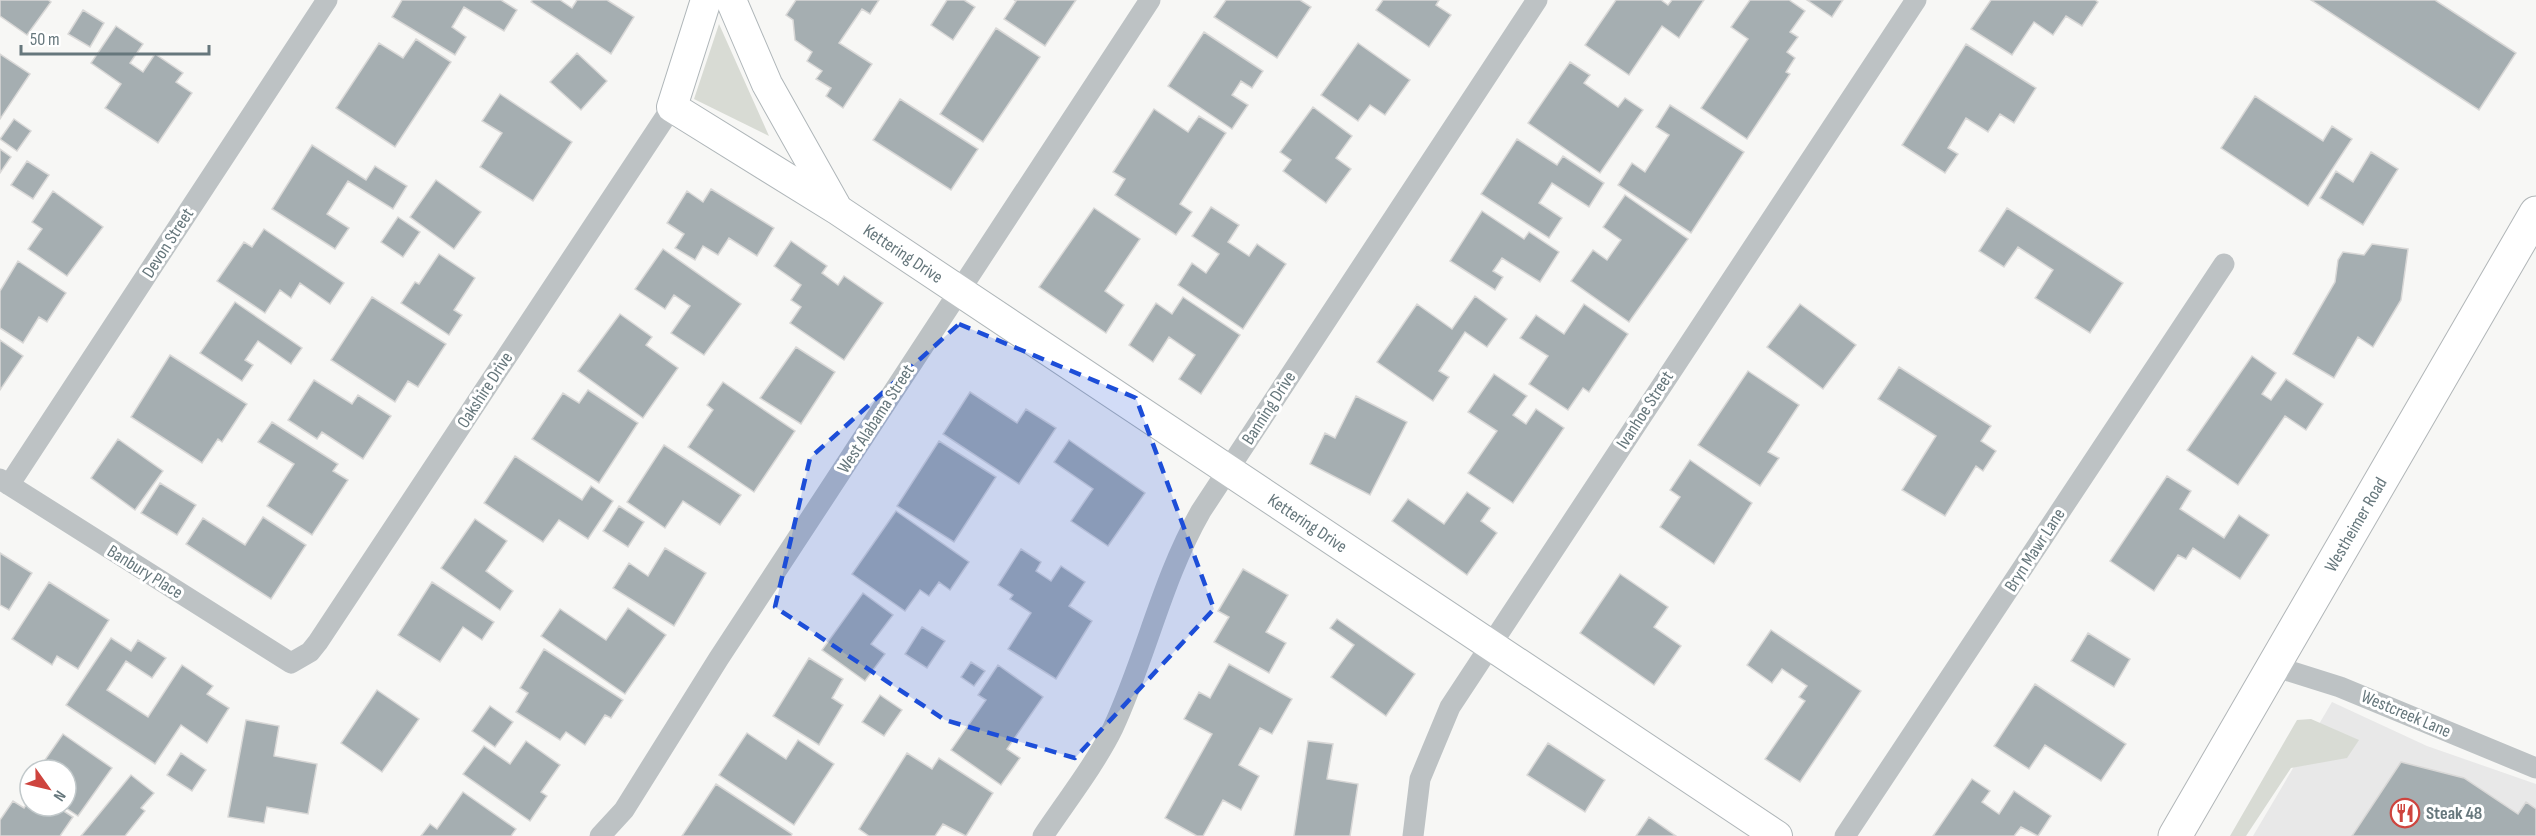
<svg xmlns="http://www.w3.org/2000/svg" width="2536" height="836" font-family="'Sofia Sans Condensed',sans-serif">
<style>
.built{fill:#e8e8e8}
.green{fill:#d8dbd4}
.building{fill:#a5aeb1;stroke:#d9d8d7;stroke-width:1.5}
.lines{fill:none;stroke-linecap:round;stroke-linejoin:round}
.secondary-casing{stroke:#afb6b9;stroke-width:32}
.primary-casing{stroke:#b1b6b8;stroke-width:35}
.street{stroke:#bdc2c4;stroke-width:21}
.secondary{stroke:#fff;stroke-width:30}
.primary{stroke:#fff;stroke-width:33}
.marked{fill:#1d4ed8;fill-opacity:0.2;stroke:#1d4ed8;stroke-width:4.5;stroke-dasharray:12 8;stroke-linejoin:round}
.labels{text-anchor:middle;dominant-baseline:central;stroke-width:6;stroke-linejoin:round;paint-order:stroke}
.street-label{font-size:18px;fill:#66777c;stroke:#fff}
.poi-label{font-size:18px;font-weight:bold;fill:#66777c;stroke:#fff;text-anchor:start}
</style>
<rect width="100%" height="100%" fill="#f7f7f5"/>
<!-- built -->
<path class="built" d="M2332 702 2427 746 2536 784V836H2253Z"/>
<!-- green -->
<path class="green" d="M719 24 769 136 694 99Z
M2311 719 2359 740 2347 758 2291 768 2246 836H2230L2297 720Z"/>
<!-- building -->
<path class="building" d="M0 0H48L51 2 27 35 0 16Z
M402 0H501L517 10 504 31 464 7 452 27 466 37 455 55 392 17Z
M533 0H560L572 8 577 0H607L634 17 611 54 531 2Z
M796 0H879L870 14 862 9 839 43 872 64 843 108 826 96 831 88 816 79 822 71 807 61 812 52 795 40 793 20 786 15Z
M947 0H964L975 7 953 40 931 25Z
M1014 0H1076L1045 46 1004 19 1016 1Z
M1226 0H1300L1311 7 1277 58 1214 17Z
M1383 0H1439L1436 5 1451 15 1429 47 1376 10Z
M1616 0H1661L1668 5 1672 0H1704L1679 38 1662 26 1629 75 1585 45Z
M1750 0H1789L1805 11 1790 32 1798 37 1787 52 1795 58 1786 72 1790 74 1747 139 1701 108 1748 39 1731 27Z
M1807 0H1843L1832 17Z
M1991 0H2095L2098 2 2082 26 2066 16 2053 35 2034 22 2012 55 1971 29Z
M2311 0H2435L2516 53 2479 110Z
M83 10 104 23 90 47 68 34Z
M116 26 143 44 130 63 143 72 155 54 183 73 176 82 192 93 158 143 105 108 121 84 91 63Z
M996 28 1040 57 983 142 940 114Z
M1204 32 1263 71 1252 88 1241 81 1232 95 1248 105 1232 129 1168 86Z
M416 39 451 62 395 147 336 108 379 43 403 58Z
M1358 43 1410 80 1385 115 1370 105 1358 121 1321 95Z
M1966 44 2036 88 2014 123 2000 114 1988 132 1966 118 1948 148 1958 154 1945 173 1902 145Z
M577 53 607 81 581 110 550 82Z
M0 54 30 74 0 119Z
M1570 62 1590 75 1584 83 1618 107 1625 98 1643 110 1600 173 1528 123Z
M500 94 572 142 533 201 480 167 502 133 482 121Z
M2255 96 2323 141 2332 126 2352 139 2308 206 2221 148Z
M900 99 978 149 951 190 873 140Z
M1670 105 1744 152 1691 233 1618 185 1632 163 1645 172 1669 135 1656 127Z
M1313 107 1352 136 1336 158 1351 169 1326 203 1283 171 1291 160 1280 152Z
M1154 109 1188 132 1199 116 1226 133 1180 204 1192 212 1176 235 1115 195 1125 179 1113 172Z
M14 119 31 131 17 151 0 139Z
M1517 139 1557 165 1563 156 1604 183 1589 207 1552 183 1539 203 1562 218 1549 238 1481 194Z
M312 145 366 180 375 166 407 186 393 209 348 181 327 214 349 228 335 249 272 209Z
M0 149 11 157 0 173Z
M2371 152 2398 169 2363 225 2320 198 2336 171 2353 182Z
M27 161 49 175 33 199 11 185Z
M436 180 481 212 454 249 410 217Z
M711 189 774 228 757 256 729 238 718 255 703 246 695 260 675 248 684 234 667 223 687 191 703 202Z
M53 191 103 227 67 276 28 249 42 229 32 222Z
M1625 195 1688 239 1629 322 1571 281 1593 250 1607 260 1621 240 1603 227Z
M1211 207 1239 225 1228 242 1249 256 1257 244 1286 264 1243 329 1178 285 1192 263 1206 273 1219 254 1192 236Z
M1094 208 1140 239 1105 291 1124 305 1106 333 1039 287Z
M2007 208 2123 283 2090 333 2035 298 2053 270 2018 247 2004 267 1979 251Z
M1482 211 1524 239 1529 232 1559 252 1540 282 1502 258 1493 271 1503 277 1495 290 1450 261Z
M398 217 420 232 403 257 381 242Z
M264 229 344 283 330 304 300 283 291 298 280 290 265 313 217 281 244 242 252 247Z
M791 241 827 266 822 273 838 285 844 276 883 303 844 360 790 323 801 307 791 300 801 285 774 266Z
M2372 244 2408 249 2401 300 2373 347 2358 337 2334 378 2293 354 2335 282 2338 260 2343 252 2364 255Z
M663 249 741 304 704 355 671 333 690 306 674 295 665 309 635 289Z
M439 254 475 278 454 310 462 315 449 335 401 303 415 282 419 284Z
M18 261 66 293 47 322 39 317 23 343 0 328V291Z
M1475 296 1507 319 1487 347 1465 332 1439 371 1449 377 1433 401 1377 362 1417 304 1452 329Z
M372 297 446 344 418 387 408 381 395 402 331 360Z
M1183 297 1240 335 1201 394 1179 379 1195 355 1169 337 1153 362 1129 345 1156 303 1172 314Z
M235 302 302 348 291 364 258 341 245 360 253 365 242 381 200 353Z
M1584 304 1628 334 1589 392 1583 388 1568 410 1529 384 1548 356 1520 338 1536 315 1564 334Z
M1800 304 1856 345 1823 389 1767 347Z
M620 314 652 337 646 345 678 368 643 418 578 371Z
M0 340 23 356 0 390Z
M796 347 835 372 801 424 760 398Z
M170 355 247 404 222 442 218 439 202 463 131 417Z
M2252 356 2276 373 2262 394 2271 400 2286 379 2323 404 2306 430 2285 416 2238 485 2187 450Z
M1899 367 1991 426 1981 441 1996 451 1983 471 1976 466 1945 516 1902 490 1936 436 1878 399Z
M1748 371 1799 405 1768 452 1779 458 1760 486 1698 445Z
M1494 374 1527 396 1513 415 1526 424 1536 409 1564 428 1513 503 1468 473 1497 431 1468 412Z
M314 380 352 404 358 395 391 416 363 459 322 432 317 439 288 420Z
M723 382 795 431 754 492 688 447 713 410 707 405Z
M588 390 638 423 599 483 532 439 563 393 579 403Z
M970 392 1017 423 1026 409 1056 428 1019 484 943 434Z
M1356 396 1407 422 1370 495 1310 464 1325 433 1335 438Z
M272 422 338 464 333 471 348 480 312 535 267 506 294 464 258 442Z
M118 439 163 471 135 510 91 478Z
M1069 440 1145 493 1108 546 1071 521 1093 489 1054 462Z
M939 441 996 477 954 542 897 506Z
M664 445 741 495 720 525 683 501 665 528 627 502Z
M515 456 582 500 591 486 613 501 588 539 559 520 543 542 484 503Z
M1690 460 1752 503 1714 564 1660 527 1680 497 1670 490Z
M2167 476 2191 491 2180 509 2224 538 2239 515 2269 535 2240 579 2193 548 2186 559 2178 555 2154 591 2110 561Z
M160 483 196 505 177 535 141 513Z
M1467 492 1490 508 1481 521 1497 533 1467 575 1392 521 1408 499 1444 524Z
M619 506 644 522 628 547 603 531Z
M896 511 969 562 950 590 939 582 929 596 920 590 905 611 852 574Z
M263 517 306 545 271 599 186 544 203 518 245 545Z
M475 519 507 541 486 571 513 591 500 610 441 568Z
M665 548 706 573 674 626 613 588 629 563 648 576Z
M1021 549 1041 562 1036 571 1051 581 1061 566 1085 582 1069 606 1092 621 1056 679 1008 649 1031 613 1010 599 1013 595 998 585Z
M0 553 32 573 9 610 0 605Z
M1243 569 1288 595 1266 632 1286 643 1269 673 1214 642 1229 617 1218 611Z
M1620 574 1668 607 1654 627 1681 646 1654 685 1580 633Z
M49 582 109 620 78 669 57 656 52 665 12 639Z
M432 582 494 622 482 640 463 627 440 662 398 635Z
M863 593 893 615 871 644 885 654 865 681 822 650Z
M628 608 666 635 625 694 541 636 560 609 606 640Z
M1337 619 1415 674 1386 716 1331 677 1354 645 1330 628Z
M922 627 945 641 927 668 905 654Z
M1771 630 1861 691 1800 782 1765 759 1805 701 1799 697 1807 686 1782 669 1772 683 1747 665Z
M2088 633 2130 659 2114 687 2071 661Z
M111 638 131 651 138 640 166 658 152 678 126 661 107 690 148 717 182 665 213 686 207 694 229 708 207 743 181 725 155 764 66 705Z
M544 649 623 700 611 718 605 715 585 745 566 732 560 740 516 712 528 693 520 688Z
M809 658 843 679 832 698 843 705 819 745 773 716Z
M971 662 985 671 974 686 961 677Z
M1229 664 1292 699 1272 734 1260 728 1239 765 1259 776 1241 810 1223 800 1203 836H1197L1165 818 1212 734 1184 719 1199 692 1210 698Z
M998 665 1043 697 1007 749 1020 758 1001 785 951 750 986 700 978 695Z
M2035 684 2126 744 2101 781 2045 745 2029 769 1994 746Z
M377 690 419 719 382 772 341 743Z
M880 695 902 710 884 736 862 722Z
M490 706 513 722 495 747 472 731Z
M246 720 279 726 274 756 317 764 308 814 267 807 264 823 228 817Z
M747 733 786 759 798 740 834 764 794 825 719 775Z
M63 734 112 768 78 816 63 806H66V770H38Z
M526 741 560 765 541 792 547 796 530 821 463 774 484 746 510 764Z
M1308 741 1333 744 1327 779 1358 784 1350 836H1294Z
M1548 743 1605 780 1585 812 1527 775Z
M181 753 206 770 192 791 167 775Z
M907 753 932 769 939 758 993 793 966 836 943 824 935 836H869L859 829Z
M2401 762 2464 778 2518 814 2526 802 2536 809V836H2352Z
M131 775 154 793 141 808 145 811 125 836H81Z
M1972 779 1990 791 1982 802 1999 814 2014 791 2051 816 2038 836 2021 827 2014 836H1933Z
M716 784 792 834 791 836H682Z
M463 792 516 829 511 836H421L430 824 437 829Z
M30 799V806H56L73 817 60 836H0V820L13 801 24 808Z
M1649 817 1676 836H1636Z"/>
<g class="lines">
<!-- secondary casing -->
<g class="secondary-casing">
<g id="secondary">
<path id="s1" d="M706 0 672 107 838 210 1777 836"/>
<path d="M731 0 767 84 835 205"/>
</g>
</g>
<!-- primary casing -->
<g class="primary-casing">
<g id="primary">
<path id="s2" d="M2175 836 2536 213"/>
</g>
</g>
<!-- street -->
<path class="street" d="M0 479 291 663 310 652 318 642 672 107
M9 485 327 0
M2273 666 2340 687 2536 768
M600 836 624 810 719 658 1150 0
M1043 836C1065 803 1096 763 1113 728 1146 657 1162 579 1201 511L1537 0
M1413 836 1420 779 1450 707 1916 0
M1845 836 2224 264"/>
<!-- secondary -->
<use href="#secondary" class="secondary"/>
<!-- primary -->
<use href="#primary" class="primary"/>
</g>
<!-- marked area -->
<path class="marked" d="M959 324 1136 398 1214 609 1075 758 945 720 775 607 810 458Z"/>
<!-- icons -->
<defs>
<g id="restaurant-ring" transform="scale(1.5)"><circle r="9.5" fill="#fff" stroke="#ce443e" stroke-width="1.5"/><path d="M-5-6h1v4h1v-4h1v4h1v-4h1v5L-1.5 .5V6h-2V.5L-5-1ZM5-6V6H3V1.5H1.5Q1.5-4 5-6Z" fill="#ce443e"/></g>
</defs>
<g fill-rule="evenodd">
<use href="#restaurant-ring" x="2405" y="813"/>
</g>
<g class="labels">
<!-- street labels -->
<g class="street-label">
<text transform="translate(168 243) rotate(-57)">Devon Street</text>
<text stroke="none"><textPath href="#s1" startOffset="386">Kettering Drive</textPath></text>
<text transform="translate(485 390) rotate(-57)">Oakshire Drive</text>
<text transform="translate(1269 408) rotate(-57)">Banning Drive</text>
<text transform="translate(1645 410) rotate(-57)">Ivanhoe Street</text>
<text transform="translate(876 419) rotate(-57)">West Alabama Street</text>
<text stroke="none"><textPath href="#s1" startOffset="872">Kettering Drive</textPath></text>
<text stroke="none"><textPath href="#s2" startOffset="360">Westheimer Road</textPath></text>
<text transform="translate(2035 550) rotate(-57)">Bryn Mawr Lane</text>
<text transform="translate(145 572) rotate(32)">Banbury Place</text>
<text transform="translate(2406 714) rotate(23)">Westcreek Lane</text>
</g>
<!-- poi labels -->
<g class="poi-label">
<text x="2426" y="813">Steak 48</text>
</g>
</g>
<!-- north arrow -->
<g transform="translate(48 788) rotate(124)"><circle r="28" fill="#ffffff" stroke="#c2c9cb" stroke-width="1.5"/>
<path d="M0-4.5L10 22L0 15L-10 22Z" fill="#ce443e"/>
<text y="-9" font-size="16" font-weight="bold" text-anchor="middle" fill="#66777c">N</text>
</g>
<!-- scale -->
<path d="M21 45v9h188v-9" fill="none" stroke="#66777c" stroke-width="3"/>
<text x="30" y="45" font-size="18" fill="#66777c" stroke="#ffffff" stroke-width="4.5" paint-order="stroke">50 m</text>
</svg>
